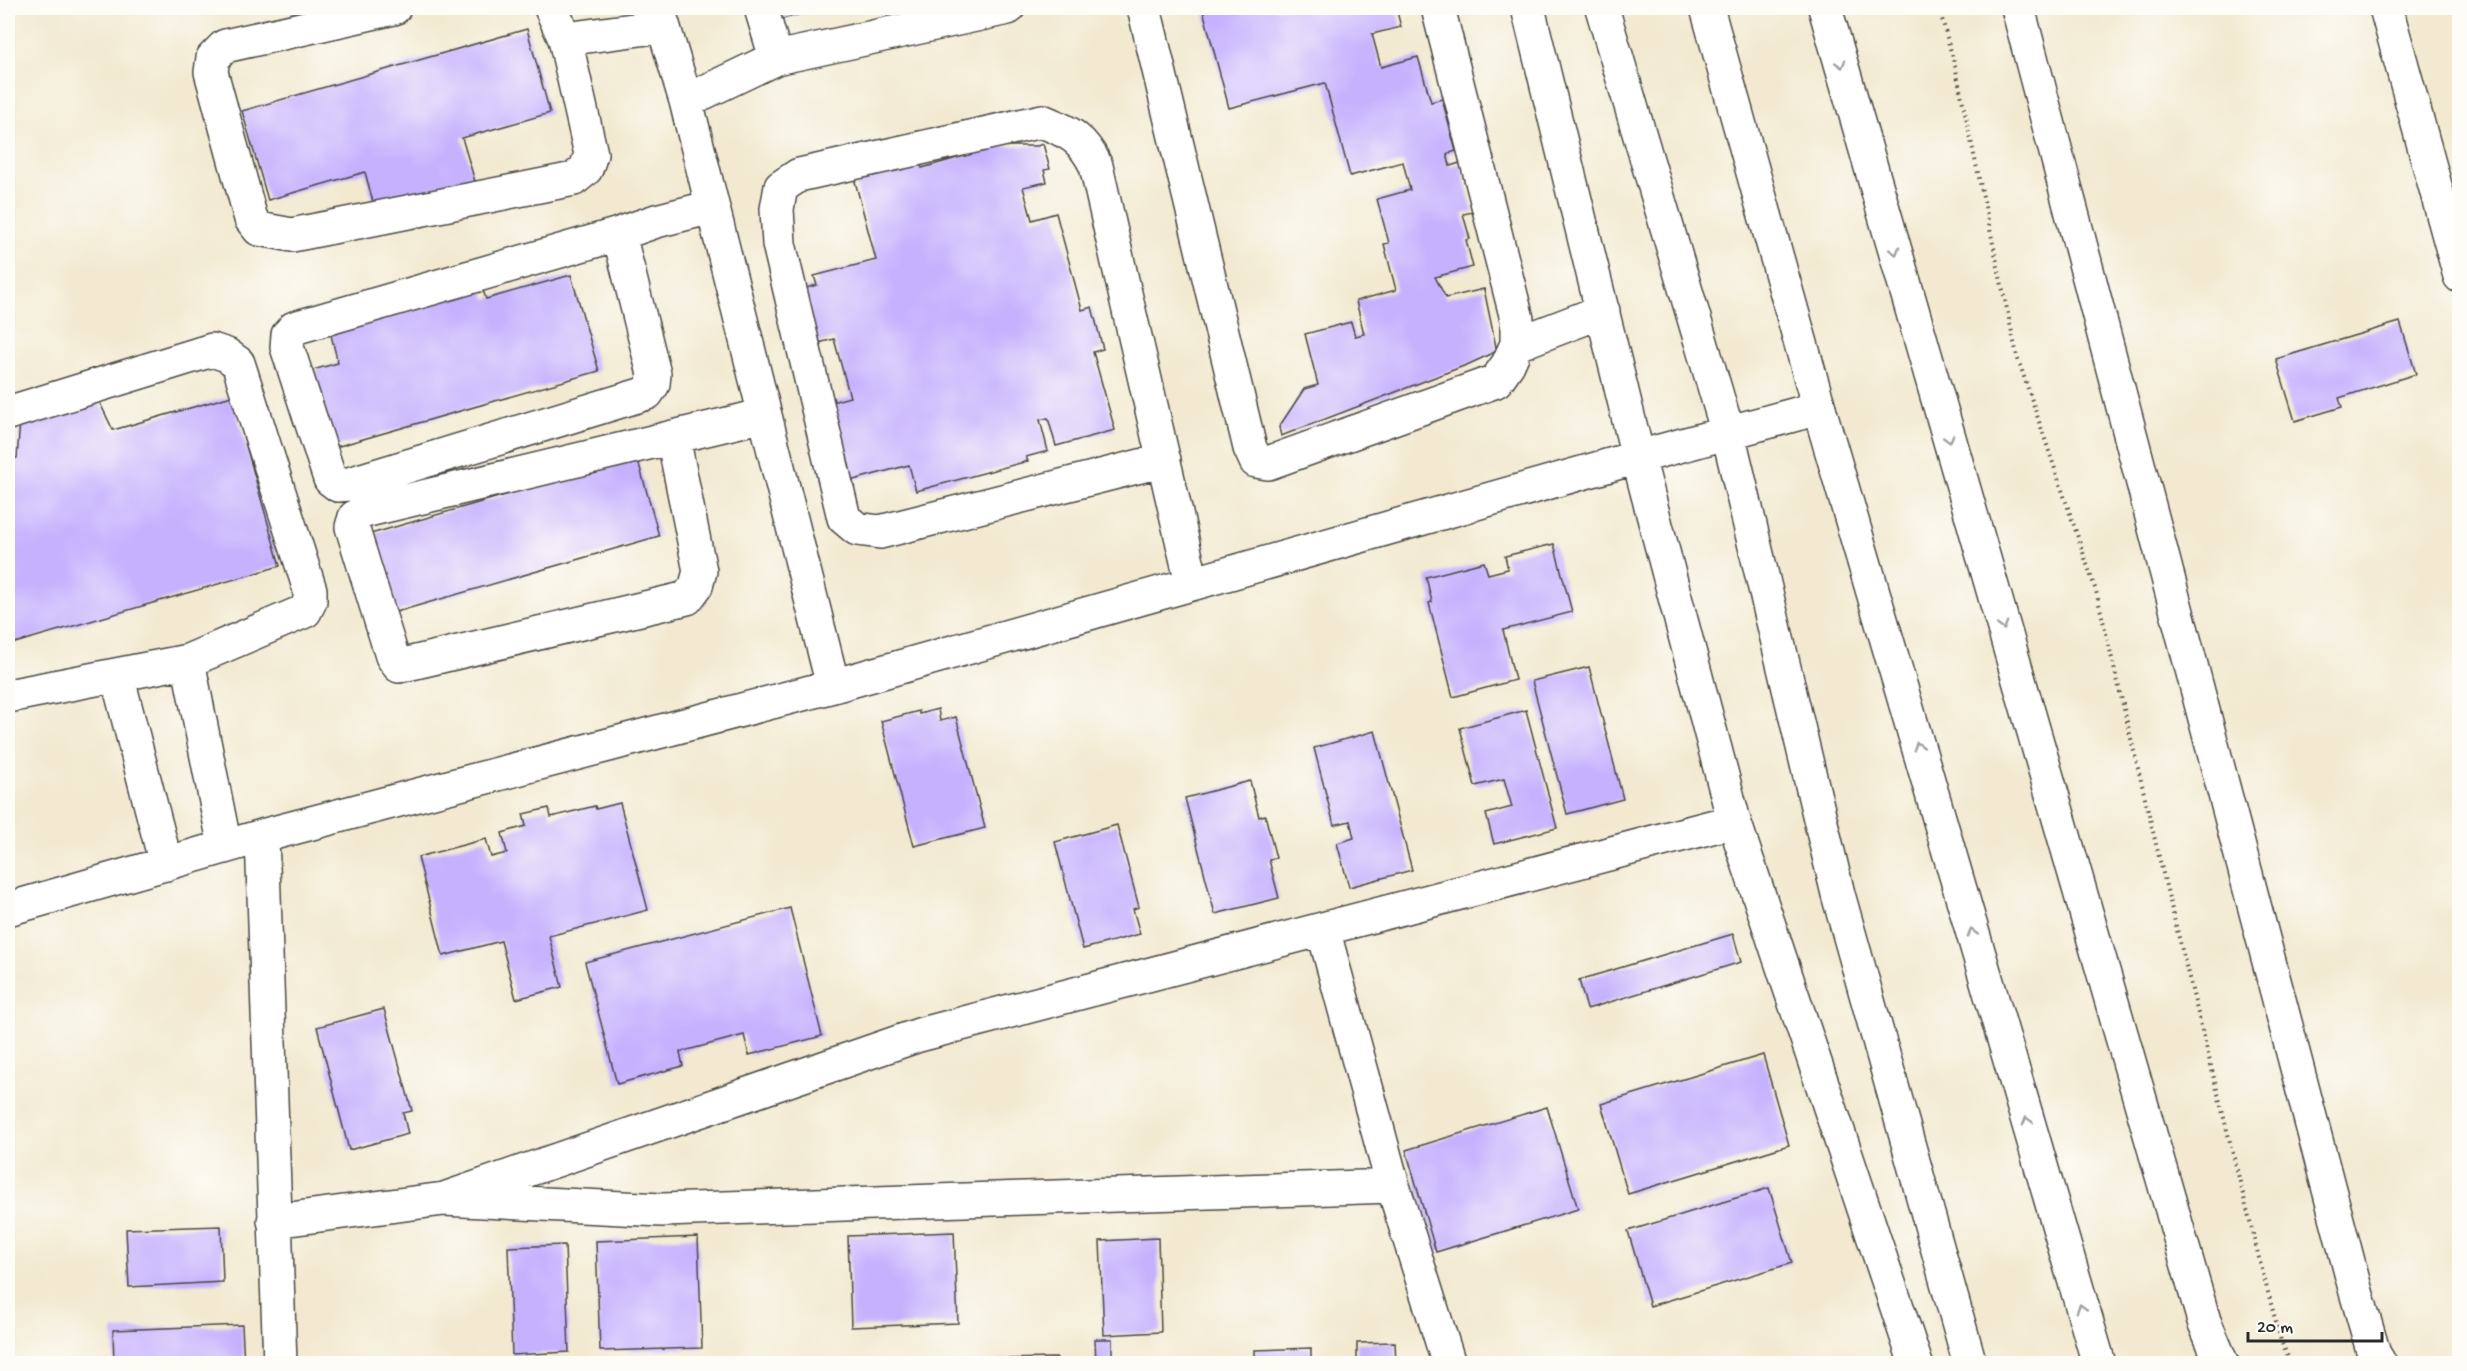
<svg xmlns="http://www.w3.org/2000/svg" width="2467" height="1371" font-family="'Gochi Hand',sans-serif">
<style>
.building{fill:#c6b1fe}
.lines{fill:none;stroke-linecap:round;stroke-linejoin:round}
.minor-casing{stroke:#494844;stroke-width:36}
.major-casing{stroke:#494844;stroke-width:36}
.path{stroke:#494844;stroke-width:4;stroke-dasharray:1.5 4.5;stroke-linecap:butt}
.minor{stroke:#fff;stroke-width:33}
.major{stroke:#fff;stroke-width:33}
.oneway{stroke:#a0a0a0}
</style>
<rect width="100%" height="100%" fill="#fdfcf7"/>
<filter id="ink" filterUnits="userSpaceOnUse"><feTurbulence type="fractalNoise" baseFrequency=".0167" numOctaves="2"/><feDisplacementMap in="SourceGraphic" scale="12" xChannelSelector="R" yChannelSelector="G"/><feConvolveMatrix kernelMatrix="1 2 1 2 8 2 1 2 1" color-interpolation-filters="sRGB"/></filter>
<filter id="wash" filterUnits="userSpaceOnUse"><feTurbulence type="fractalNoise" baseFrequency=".008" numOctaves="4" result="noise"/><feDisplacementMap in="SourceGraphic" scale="24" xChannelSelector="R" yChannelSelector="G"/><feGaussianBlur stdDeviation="1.35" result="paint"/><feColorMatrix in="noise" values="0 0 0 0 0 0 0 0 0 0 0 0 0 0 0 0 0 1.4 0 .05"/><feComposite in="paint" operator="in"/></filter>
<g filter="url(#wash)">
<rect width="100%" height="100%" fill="#f2e9d0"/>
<g id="blocks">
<!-- building -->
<path class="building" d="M776 8H822L779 20Z
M1204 8H1396L1401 27 1372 34 1381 67 1418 57 1431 102 1442 99 1456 151 1447 154 1450 166 1460 163 1473 212 1463 214 1470 239 1466 240 1473 267 1435 277 1446 298 1484 289 1496 347 1504 345 1506 347 1469 364 1281 436 1279 427 1304 389 1318 385 1305 334 1351 322 1355 336 1364 334 1356 301 1396 290 1384 244 1389 243 1377 199 1410 190 1403 162 1350 176 1325 83 1229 108 1203 10Z
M527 29 550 113 462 138 477 188 377 217 365 172 268 200 242 111Z
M1043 144 1050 169 1044 170 1047 182 1023 187 1032 220 1056 213 1082 310 1092 307 1103 349 1093 352 1115 430 1056 446 1048 418 1040 420 1048 451 1026 457 1028 461 916 491 909 465 846 482 828 403 850 397 834 339 807 346 792 292 817 285 814 276 876 260 852 170 919 158 922 168 968 155 966 146H1037Z
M571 275 599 371 332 448 309 371 338 363 330 331 482 287 486 299Z
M2400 322 2416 374 2339 398 2342 407 2295 421 2276 359Z
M232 396 280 566 8 645V461L17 458 20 422 97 397 113 430Z
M637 457 659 536 389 614 367 535Z
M1554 544 1572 612 1503 630 1515 680 1453 697 1429 603 1432 602 1426 577 1484 562 1488 574 1508 569 1505 556Z
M1589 667 1623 799 1567 814 1532 681Z
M938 709 940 721 956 717 985 828 914 846 881 721 919 711V714Z
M1526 710 1557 828 1494 844 1486 814 1512 807 1504 779 1475 786 1460 728Z
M1375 731 1412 870 1349 887 1337 843 1354 838 1350 821 1334 825 1314 748Z
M1250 781 1259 817 1265 815 1276 858 1269 860 1279 898 1215 914 1185 798Z
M620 803 648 910 549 936 562 987 516 999 501 941 443 956 418 857 486 839 491 857 507 853 502 833 526 826 523 814 549 808 551 817 595 806 596 809Z
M1117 825 1139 907 1133 909 1140 934 1083 949 1055 842Z
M790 908 822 1036 749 1055 744 1035 680 1052 683 1066 617 1084 585 962Z
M1733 934 1741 962 1587 1009 1579 980Z
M384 1009 412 1111 403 1113 408 1134 349 1150 317 1027Z
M1763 1055 1789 1145 1628 1194 1601 1104Z
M1547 1107 1578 1209 1436 1252 1406 1150Z
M1769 1188 1792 1263 1650 1306 1628 1231Z
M221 1226 223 1282 129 1287 126 1229Z
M954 1232 958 1323 851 1327 848 1236Z
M698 1237 702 1348 600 1351 596 1241Z
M1158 1238 1161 1332 1104 1335 1100 1241Z
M565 1245 569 1352 512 1355 508 1247Z
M242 1325 244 1364H114L113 1330Z
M1095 1339H1112V1361L1157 1359V1364H1096Z
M1395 1342 1396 1364H1357V1343Z
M1311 1348V1364H1255V1350Z
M1057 1358V1364H1001V1359Z"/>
</g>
</g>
<g filter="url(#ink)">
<use href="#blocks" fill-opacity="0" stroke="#494844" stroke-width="1.5"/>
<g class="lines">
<!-- minor casing -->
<g class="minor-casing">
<path id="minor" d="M394 8 225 46 213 58 211 72 251 219 259 229 292 235 574 179 586 169 591 154 565 39 551 8
M658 8 686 101 833 686
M761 8 776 58
M1144 8 1250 448 1256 461 1268 463 1496 381 1508 364 1517 344
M1438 8 1517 319V344L1603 311
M1528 8 1638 457 1734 821 1916 1364
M1602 8 1728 433 1838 894 1970 1364
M2018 8 2356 1292 2374 1354 2380 1364
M2386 8 2460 276
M565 39 663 26
M686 101 776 58 1008 8
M619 234 294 328 288 335 287 347 330 479 338 485 349 484 647 393 653 384 654 374 619 234 656 221 712 207
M8 413 212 350 227 355 238 363 310 590V601L305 611 188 661 8 696
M673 437 700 571 696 586 687 598 399 666 392 656 352 527 355 517 364 511 765 415
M1164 460 880 532 857 529 844 518 779 244 777 209 781 187 799 175 1042 121C1069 132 1083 138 1096 166 1128 305 1159 445 1192 583
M188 661 225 847
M117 675 166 864
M262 836 280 1364
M8 909 262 836 833 686 1638 457 1819 408
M1323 929 1393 1186 1449 1364
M444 1199 919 1035 1734 821
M274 1221 444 1199 662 1210 1393 1186"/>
</g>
<!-- major casing -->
<g class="major-casing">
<path id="major" d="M1707 8 1819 408 2099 1364
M1825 8 2204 1321 2222 1364"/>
</g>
<!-- path -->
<path class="path" d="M1939 8 1956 70 2017 356 2096 591 2165 882 2261 1266 2281 1341 2291 1364"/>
<!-- minor -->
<use href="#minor" class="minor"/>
<!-- major -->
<use href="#major" class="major"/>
</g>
<!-- one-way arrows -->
<defs><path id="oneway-chevron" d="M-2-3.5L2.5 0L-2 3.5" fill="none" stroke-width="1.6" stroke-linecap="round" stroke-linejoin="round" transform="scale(1.5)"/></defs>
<g class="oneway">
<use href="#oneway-chevron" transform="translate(1841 64) rotate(74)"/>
<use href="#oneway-chevron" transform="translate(1895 251) rotate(74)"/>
<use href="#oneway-chevron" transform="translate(1949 439) rotate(74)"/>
<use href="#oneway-chevron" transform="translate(2003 626) rotate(74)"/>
<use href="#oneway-chevron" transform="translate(1918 746) rotate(-106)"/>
<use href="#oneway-chevron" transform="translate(1972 933) rotate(-106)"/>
<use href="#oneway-chevron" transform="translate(2027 1121) rotate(-106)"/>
<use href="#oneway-chevron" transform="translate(2081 1308) rotate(-106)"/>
</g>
</g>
<!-- margin -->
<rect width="2467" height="1371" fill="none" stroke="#fdfcf7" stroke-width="30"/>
<!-- scale -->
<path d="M2248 1332v9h134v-9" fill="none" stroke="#2b2b2b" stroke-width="3"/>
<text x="2257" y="1332" font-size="18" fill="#2b2b2b" stroke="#fdfcf7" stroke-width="4.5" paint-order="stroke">20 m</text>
</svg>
